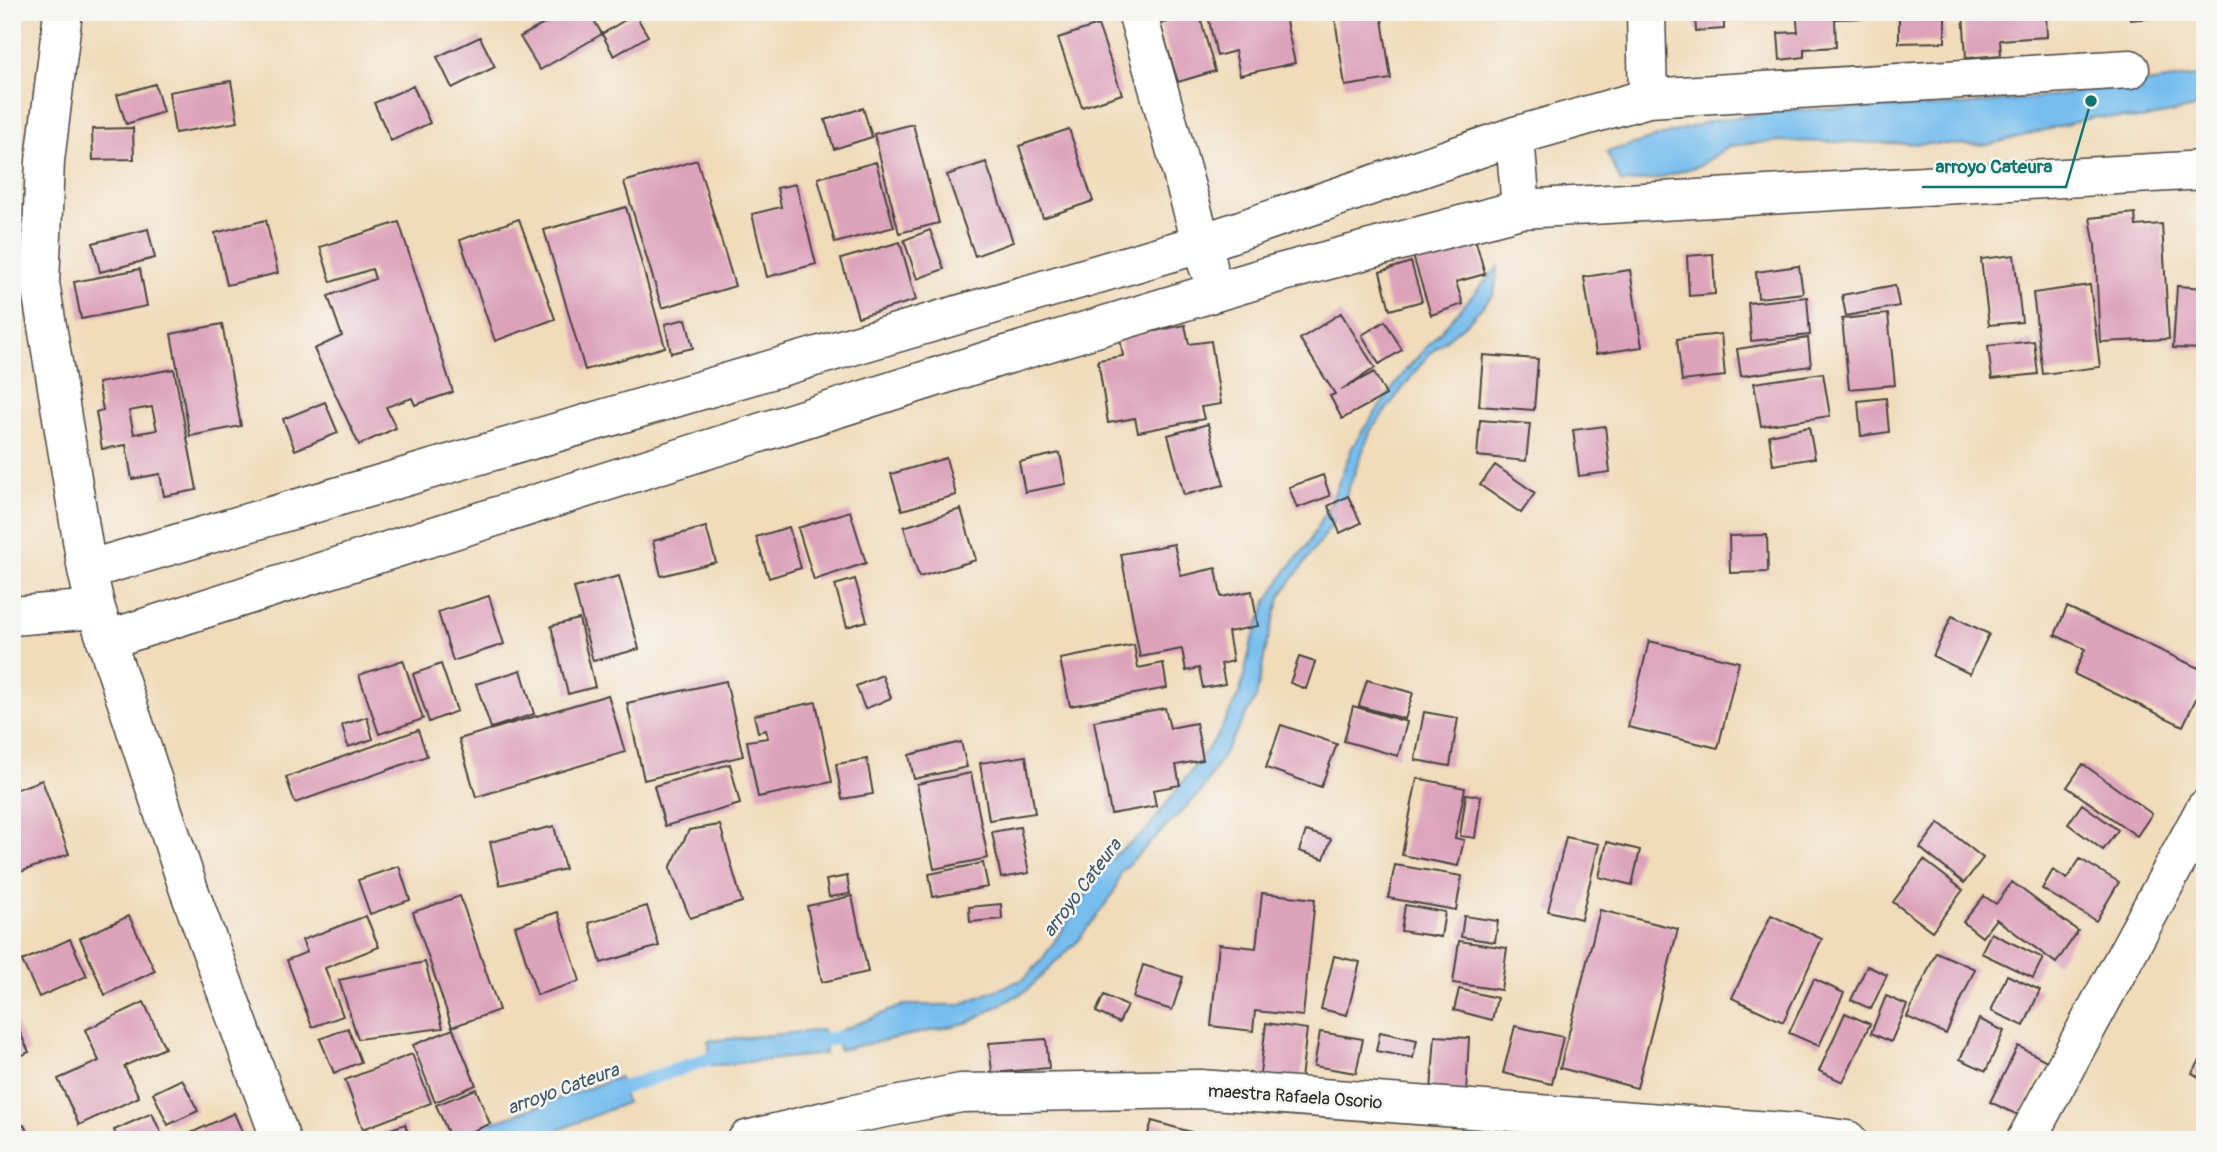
<svg xmlns="http://www.w3.org/2000/svg" width="2217" height="1152" font-family="Pangolin,sans-serif">
<style>
.water{fill:#76bdee;stroke:#50748c;stroke-width:2}
.lines{fill:none;stroke-linecap:round;stroke-linejoin:round}
.stream{stroke:#76bdee;stroke-width:14}
.building{fill:#dda3bb;fill-rule:evenodd}
.street-casing{stroke:#494540;stroke-width:41}
.street{stroke:#fff;stroke-width:38}
.labels{text-anchor:middle;dominant-baseline:central;stroke-width:5;stroke-linejoin:round;paint-order:stroke}
.street-label{font-size:18px;fill:#2b2b2b;stroke:#f6f6f2}
.water-label{font-size:19px;font-style:italic;fill:#425766;stroke:#f6f6f2}
.leader{fill:none;stroke:#0f766e;stroke-width:2.5}
.callout-dot{fill:#0f766e;stroke:#f6f6f2;stroke-width:2.5}
.callout-label{font-size:19px;text-anchor:middle;font-weight:bold;fill:#0f766e;stroke:#f6f6f2;stroke-width:5;stroke-linejoin:round;paint-order:stroke}
</style>
<rect width="100%" height="100%" fill="#f6f6f2"/>
<filter id="ink" filterUnits="userSpaceOnUse"><feTurbulence type="fractalNoise" baseFrequency=".0143" numOctaves="2"/><feDisplacementMap in="SourceGraphic" scale="14" xChannelSelector="R" yChannelSelector="G"/><feConvolveMatrix kernelMatrix="1 2 1 2 8 2 1 2 1" color-interpolation-filters="sRGB"/></filter>
<filter id="wash" filterUnits="userSpaceOnUse"><feTurbulence type="fractalNoise" baseFrequency=".00686" numOctaves="4" result="noise"/><feDisplacementMap in="SourceGraphic" scale="28" xChannelSelector="R" yChannelSelector="G"/><feGaussianBlur stdDeviation="1.57" result="paint"/><feColorMatrix in="noise" values="0 0 0 0 0 0 0 0 0 0 0 0 0 0 0 0 0 1.4 0 .05"/><feComposite in="paint" operator="in"/></filter>
<g filter="url(#wash)">
<rect width="100%" height="100%" fill="#f1dbba"/>
<!-- water -->
<path class="water" d="M2205 75V106L2141 119 2095 117 1988 145 1778 141 1729 146 1701 165 1656 179 1621 183 1607 152 1711 121 1787 110 1951 106 2035 98Z
M1498 267 1494 294 1469 321 1429 354 1371 430 1344 500 1328 531 1281 595 1267 643 1256 698 1202 791 1121 872 1113 894 1076 943 1026 991 967 1023 839 1050 837 1032 904 1005H959L1024 979 1041 961 1111 858 1145 832 1218 735 1240 692 1252 641 1268 600 1287 570 1307 546 1331 502 1352 448 1363 430 1406 370Z
M823 1030 825 1054 712 1066 708 1041Z
M619 1077 626 1103 534 1140H443Z"/>
<g class="lines">
<!-- stream -->
<path class="stream" d="M807 1042 856 1036
M605 1094 728 1052"/>
</g>
<g id="blocks">
<!-- building -->
<path class="building" d="M566 12H589L602 34 540 70 520 37Z
M1207 12H1284L1295 63 1240 75 1235 51 1217 56Z
M1334 12H1381L1391 79 1345 86Z
M1653 12H1749V16L1724 18V29L1696 31 1695 15 1654 16Z
M1796 12H1866L1867 18 1835 19 1836 47 1804 49V57L1780 60 1778 33 1798 32Z
M1899 12H1945V42L1899 43Z
M1963 12H2046L2047 37 2000 40 2001 55 1966 58Z
M2129 12H2161L2162 17 2130 20Z
M1199 13 1215 71 1178 82 1160 24Z
M635 14 648 36 614 56 602 34Z
M1098 25 1122 94 1082 107 1058 38Z
M480 37 495 67 452 88 437 57Z
M231 81 238 122 175 133 169 92Z
M155 84 163 112 126 124 117 95Z
M413 86 430 123 391 141 374 103Z
M863 108 872 137 834 149 825 120Z
M913 124 939 223 899 233 874 134Z
M133 128 134 159 93 160 92 129Z
M1069 129 1093 201 1043 218 1019 146Z
M697 160 735 286 662 308 624 182Z
M876 162 894 227 835 243 818 178Z
M986 162 1013 242 975 256 947 175Z
M796 184 816 264 767 277 752 214 781 207 777 188Z
M626 207 665 347 585 370 544 230Z
M2135 213 2136 226 2162 224 2169 339 2100 342 2095 246 2090 218Z
M519 219 555 319 495 341 460 240Z
M266 220 278 273 227 285 215 233Z
M399 222 453 392 415 405 412 398 386 407 396 428 359 445 314 349 342 336 328 296 375 279 372 269 331 282 320 247Z
M148 229 155 258 100 272 93 243Z
M930 230 944 269 917 279 904 240Z
M1475 238 1485 274 1456 282 1463 304 1431 315 1413 256Z
M900 242 916 300 858 317 841 259Z
M1713 254 1715 294 1689 296 1687 256Z
M2014 255 2022 322 1989 325 1981 259Z
M1411 262 1422 301 1390 310 1380 272Z
M1799 266 1803 293 1758 298 1756 272Z
M140 269 147 306 81 319 74 282Z
M1630 270 1642 347 1596 354 1584 277Z
M1895 285 1899 306 1846 316 1842 295Z
M2090 285 2100 367 2043 374 2033 293Z
M2177 286 2205 288V349L2173 348Z
M1807 297 1810 335 1751 341 1748 303Z
M1341 313 1375 368 1341 390 1374 372 1386 395 1342 419 1330 396 1335 394 1300 339Z
M1888 314 1895 385 1849 389 1842 319Z
M686 319 693 348 671 353 665 324Z
M1385 321 1402 350 1379 364 1362 335Z
M222 324 241 426 190 436 171 334Z
M1185 325 1189 344 1211 341 1221 404 1201 407 1204 419 1138 432 1135 418 1108 423 1098 360 1123 356 1120 338Z
M1721 334 1725 376 1682 381 1677 339Z
M1808 338 1811 366 1741 376 1737 349Z
M2034 341 2038 374 1992 379 1988 346Z
M1483 355 1538 359 1534 410 1479 406Z
M174 369 197 490 164 496 160 474 132 479 126 445 102 449 96 412 103 410 98 383ZM152 407 157 430 134 434 129 411Z
M1823 373 1830 416 1761 426 1754 383Z
M1886 398 1889 432 1861 436 1858 401Z
M325 402 338 433 295 450 283 419Z
M1480 420 1530 424 1526 461 1477 456Z
M1208 424 1224 485 1184 495 1168 435Z
M1605 426 1610 472 1579 476 1573 430Z
M1809 427 1815 458 1773 465 1769 435Z
M1060 453 1066 484 1025 492 1019 462Z
M946 458 956 495 902 510 891 474Z
M1495 465 1535 493 1521 513 1480 485Z
M1323 475 1330 496 1297 508 1289 487Z
M1348 496 1361 523 1340 533 1328 506Z
M961 509 976 560 919 577 904 527Z
M850 511 866 563 814 580 798 528Z
M706 527 716 562 661 576 653 541Z
M789 527 801 568 769 578 756 537Z
M1767 535 1768 572 1730 573 1729 536Z
M1174 544 1181 576 1216 568 1221 597 1252 591 1258 626 1228 632 1233 661 1221 664 1225 684 1203 688 1199 668 1186 671 1182 649 1140 657 1121 554Z
M619 576 639 649 593 661 574 588Z
M855 579 867 621 847 627 835 585Z
M489 596 504 644 453 661 438 612Z
M2067 607 2205 671V680L2183 726 2074 674 2085 649 2055 635Z
M1952 616 1989 634 1970 674 1933 656Z
M579 619 595 687 568 694 551 626Z
M1649 641 1739 662 1718 748 1628 727Z
M1134 645 1138 668 1163 663 1167 688 1070 706 1060 659Z
M1299 657 1315 662 1306 689 1290 683Z
M403 660 423 719 379 734 359 675Z
M441 664 457 711 429 722 413 674Z
M521 670 534 714 491 728 476 684Z
M882 675 891 698 865 709 856 686Z
M1367 680 1413 693 1405 719 1359 706Z
M726 681 743 756 644 780 627 703Z
M608 695 625 752 476 797 459 739Z
M816 702 832 782 758 797 747 741 768 738 766 730 758 732 754 715Z
M1353 706 1407 722 1398 756 1344 741Z
M1165 708 1170 728 1196 723 1203 760 1176 765 1180 785 1153 790 1156 806 1111 814 1094 721Z
M1424 712 1458 718 1450 766 1415 760Z
M367 717 373 739 348 747 342 725Z
M1281 725 1337 744 1321 787 1266 768Z
M418 730 427 756 295 803 286 777Z
M961 742 967 767 914 779 909 755Z
M1026 756 1035 813 989 820 980 763Z
M867 759 873 794 842 799 836 764Z
M730 764 740 804 665 826 654 786Z
M2083 764 2152 814 2137 836 2067 787Z
M971 773 988 858 934 869 917 784Z
M1417 778 1465 788 1455 838 1464 840 1458 866 1402 855Z
M42 780 69 854 12 875V791Z
M1466 794 1481 796 1475 838 1460 836Z
M2082 804 2118 830 2103 850 2068 824Z
M1939 823 1983 858 1964 883 1920 848Z
M720 825 742 902 690 918 670 868 689 830Z
M554 826 565 869 500 885 490 842Z
M1020 827 1029 873 1001 878 992 832Z
M1306 831 1331 839 1324 859 1299 851Z
M1566 837 1599 844 1581 919 1548 911Z
M1607 842 1640 850 1632 885 1599 877Z
M2080 859 2119 882 2096 921 2042 889 2053 870 2067 879Z
M1924 860 1963 890 1932 931 1893 902Z
M983 863 988 887 933 897 929 874Z
M1395 865 1462 876 1456 910 1388 898Z
M399 866 410 900 370 914 358 880Z
M847 876 850 894 829 897 826 880Z
M2012 882 2078 931 2056 963 1996 919 1982 937 1963 922 1984 896 1996 904Z
M1262 893 1315 899 1303 1016 1255 1011 1253 1031 1211 1026 1219 944 1256 948Z
M460 896 499 1010 452 1027 413 912Z
M852 896 868 972 822 982 807 906Z
M1001 904 1002 919 970 922 969 907Z
M1405 905 1445 912 1441 937 1401 931Z
M647 906 659 946 601 963 589 923Z
M1600 910 1678 929 1637 1088 1560 1068Z
M558 912 580 981 537 995 515 926Z
M1771 915 1822 939 1783 1022 1732 998Z
M129 916 155 971 105 995 80 938Z
M366 916 379 947 325 968 343 1016 312 1027 287 960 307 952 302 940Z
M1464 916 1498 921 1495 942 1461 937Z
M1991 933 2043 958 2033 978 1981 953Z
M70 939 87 976 39 997 22 961Z
M1459 941 1507 948 1501 990 1453 983Z
M1936 952 1975 969 1946 1034 1907 1017Z
M1334 956 1360 962 1347 1015 1321 1009Z
M425 962 443 1028 358 1039 339 980Z
M1143 965 1183 977 1172 1010 1133 998Z
M1867 966 1887 975 1871 1009 1851 1000Z
M2007 975 2040 990 2024 1026 1991 1011Z
M1814 979 1844 993 1819 1046 1789 1033Z
M1459 989 1497 998 1492 1020 1454 1010Z
M1104 995 1127 1006 1119 1023 1096 1012Z
M1886 996 1907 1005 1891 1042 1871 1033Z
M144 1002 165 1048 124 1066 139 1097 79 1125 58 1079 99 1061 85 1030Z
M1845 1013 1870 1024 1843 1082 1819 1071Z
M12 1015 29 1052 12 1060Z
M1979 1019 2004 1031 1986 1071 1960 1059Z
M1266 1023 1307 1029 1301 1079 1260 1074Z
M1515 1026 1563 1037 1552 1084 1503 1073Z
M348 1028 361 1062 334 1073 320 1039Z
M453 1029 476 1085 435 1102 413 1045Z
M1320 1032 1363 1039 1356 1073 1314 1066Z
M1380 1032 1417 1040 1413 1058 1376 1051Z
M1435 1036 1469 1038 1466 1094 1431 1091Z
M1046 1039 1049 1068 992 1073 989 1043Z
M2018 1046 2047 1061 2020 1116 1990 1102Z
M2205 1053V1081L2192 1073Z
M412 1054 431 1103 363 1129 345 1080Z
M182 1079 198 1111 168 1125 153 1093Z
M476 1089 490 1124 451 1140 436 1105Z
M152 1113 164 1140H118L114 1130Z
M234 1113 246 1140H176Z
M1152 1121 1216 1139V1140H1146Z
M405 1124 410 1140H372L371 1136Z
M24 1125 31 1140H12V1131Z"/>
</g>
</g>
<g filter="url(#ink)">
<use href="#blocks" fill-opacity="0" stroke="#494540" stroke-width="2"/>
<g class="lines">
<!-- street casing -->
<g class="street-casing">
<path id="street" d="M63 12 45 161 40 283 87 570 96 609 189 890 281 1140
M1137 12 1208 266
M1646 12 1648 98
M1515 136 1521 209
M87 570 1200 244 1515 136 1648 98 2130 69
M12 616 96 609
M106 640 996 358 1272 275 1521 209 2205 170
M747 1140 849 1115 961 1093 1200 1089 1797 1133 1847 1140
M2026 1140 2205 809"/>
</g>
<!-- street -->
<use href="#street" class="street"/>
</g>
</g>
<g class="labels">
<!-- street labels -->
<g class="street-label">
<text transform="translate(1295 1097) rotate(4)">maestra Rafaela Osorio</text>
</g>
<!-- water labels -->
<g class="water-label">
<text transform="translate(1082 888) rotate(-53)">arroyo Cateura</text>
<text transform="translate(563 1089) rotate(-20)">arroyo Cateura</text>
</g>
</g>
<!-- callouts -->
<path class="leader" d="M2091 101L2066 187H1922"/>
<circle class="callout-dot" cx="2091" cy="101" r="7"/>
<g class="callout-label">
<text x="1994" y="173">arroyo Cateura</text>
</g>
<!-- margin -->
<rect width="2217" height="1152" fill="none" stroke="#f6f6f2" stroke-width="42"/>
</svg>
